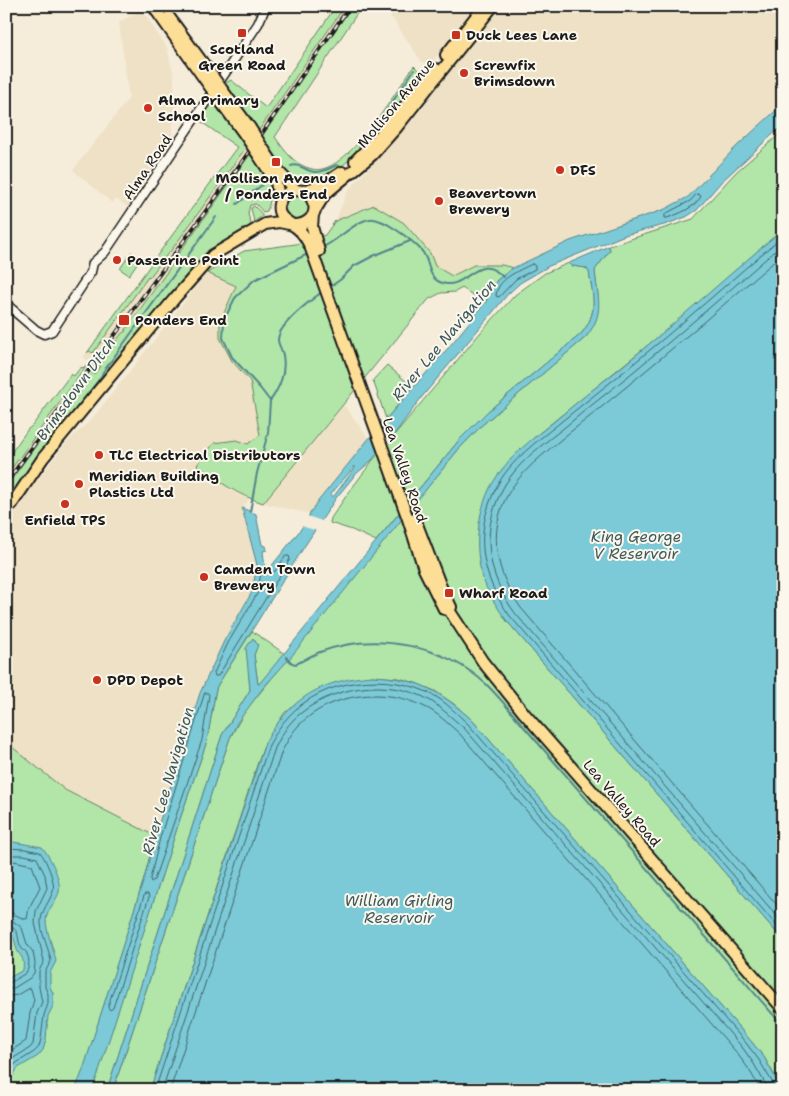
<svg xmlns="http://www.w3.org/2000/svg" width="789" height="1096" font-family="'Shantell Sans',sans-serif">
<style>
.built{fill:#eee1c5}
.green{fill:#b1e6a8;stroke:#668162}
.water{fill:#7bcad7;stroke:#55848c;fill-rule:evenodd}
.pier{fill:#f5edda}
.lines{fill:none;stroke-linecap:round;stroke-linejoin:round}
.shore{stroke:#426267;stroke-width:1}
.stream{stroke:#55848c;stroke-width:2}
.tertiary-casing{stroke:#1c1c1c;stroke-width:11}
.primary-casing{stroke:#1c1c1c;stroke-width:14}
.tertiary{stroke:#fbf7ec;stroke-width:8}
.primary{stroke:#fdde96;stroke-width:10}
.rail-casing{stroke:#1c1c1c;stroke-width:4}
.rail{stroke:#fbf7ec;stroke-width:2;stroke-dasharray:5.5;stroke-linecap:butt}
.primary-bridge-casing{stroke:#1c1c1c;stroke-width:14;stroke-linecap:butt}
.primary-bridge{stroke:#fdde96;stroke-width:10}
.poi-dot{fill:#c8321e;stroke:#fbf7ec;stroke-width:2}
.labels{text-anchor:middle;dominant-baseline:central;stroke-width:4;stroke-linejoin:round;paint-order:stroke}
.poi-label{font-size:14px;font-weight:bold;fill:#1c1c1c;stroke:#fbf7ec;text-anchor:start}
.street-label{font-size:14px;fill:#1c1c1c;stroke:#fbf7ec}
.water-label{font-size:15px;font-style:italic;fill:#3d595d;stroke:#fbf7ec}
</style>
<rect width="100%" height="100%" fill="#f5edda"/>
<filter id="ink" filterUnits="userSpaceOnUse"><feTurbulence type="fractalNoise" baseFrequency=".02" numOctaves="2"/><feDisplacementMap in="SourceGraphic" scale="10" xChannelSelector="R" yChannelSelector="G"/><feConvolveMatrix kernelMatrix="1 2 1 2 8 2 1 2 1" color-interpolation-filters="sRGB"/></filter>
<g filter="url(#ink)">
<!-- built -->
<path class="built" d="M345 6H352L274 122 176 257 177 258 125 330 126 331 122 333 99 364 101 366 98 369 95 367 92 372H90L6 487V476L89 363 88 361 83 357 89 350 92 353 148 277 169 252H170L268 117Z
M384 6H477L431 64 422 62Z
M501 6H783V102L688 197 663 210 570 241 513 268 502 265H474L453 276 435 266 430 253 374 205 335 221 348 191 422 109 441 80Z
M142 10 167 48 174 76 175 119 172 126V139L130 208 116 199 112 203 73 170 129 98 119 22Z
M207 273 236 286 220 322 232 361 250 381 260 435 248 444 237 440 228 489 249 499 243 508 257 565 252 592 224 641 200 693 155 836 140 829 151 845 154 846 144 879 6 1090V521L66 443 92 419Z
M6 349 14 353 13 413 11 428 6 434Z
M344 405 369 439 315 505 311 514 263 503Z"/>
<!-- green -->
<path class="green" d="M336 6H345L257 133 224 84 231 80 266 108Z
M352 6H362L275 137C285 151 294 165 312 169 346 178 397 89 414 66L420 72V80C396 110 372 142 342 166 337 171 330 177 323 179 313 183 299 181 290 175 278 167 271 150 261 138Z
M213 100 247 146 170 252H169L149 278 148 277 93 353 89 351 87 353 159 253 237 147 200 121Z
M783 131V229L675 323 537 435 509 462 481 515 478 545 506 620 783 940V1090L764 1057 750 1040 472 720 454 704 435 691 416 683 399 678 372 676 285 712 265 743 257 765 150 1090H113L216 779 230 738 245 711 458 450 482 425 586 337C605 312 597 298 595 270L610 250 609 246 693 219 735 173Z
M252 152C265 173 277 185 267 211L263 212 256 204 250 205 248 214 252 228 193 270 177 287 142 331 108 366 111 368 51 443 6 505V487L90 371 94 374 101 366 99 365 122 333 126 331 125 330 177 258 176 257Z
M284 208a13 13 0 1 1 26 0a13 13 0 1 1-26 0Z
M374 205 404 223 430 253 435 266 452 276 474 265H502L513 268 497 280 485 303 462 288 455 292 441 293 429 299 263 503C235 494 220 482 197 465L214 443 237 440 248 444 260 435 250 381 232 361 220 338V322L236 286 207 273 244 251 296 244 325 235 335 221Z
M254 206 263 215 254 222 251 208Z
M131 252 140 259 129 275 120 269Z
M569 263 572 266 586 268 589 271C593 297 599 312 581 334L487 412 460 439 376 541 352 530 330 523 331 518 349 492 373 460 481 332 515 295 545 273Z
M89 363 85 368 6 476V460L28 429 32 426 71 374 74 376 80 368 85 367Z
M387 365 413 387 386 419 373 380Z
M252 631 285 654 259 685 258 684 254 655 257 645 253 638 247 648 250 690 222 735 107 1090H92L181 816 207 741 215 694 217 686Z
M6 742 65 790 155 836 144 879 77 1090H6Z"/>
<!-- water -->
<path class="water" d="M783 104V125L721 182 697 210 686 217 664 225 625 235 549 266 520 283 508 294 421 398 393 436 371 461 355 475 336 498 304 547 217 686 215 694 207 741 181 816 98 1074 92 1090H75L83 1070 144 879 155 836 200 693 224 641 252 592 257 565 242 508 256 514 262 545 266 546 267 550 263 551 265 568H270L301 529 315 505 371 436 449 347 485 303 497 280 513 268 570 241 663 210 688 197 736 147ZM355 466V468L334 496H331V494Z
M783 229V940L506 620C498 608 490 597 485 584 473 554 476 513 492 484 507 458 533 438 556 420 576 403 597 386 618 370 674 324 728 276 783 229Z
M609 246 610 250 595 270C597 298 606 312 586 337L482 425 458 450 290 658 263 688 237 723 230 738 216 779 113 1090H107L222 735 250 690 246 648 253 638 258 645 254 655 258 684H259L460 439 487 412 581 334C599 312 593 297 589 272L586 268 572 266 569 263Z
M372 676C417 678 439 690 472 720L750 1040 764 1057 782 1090H150L265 743C289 699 321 680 372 676Z
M13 842 42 847C50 856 62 881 59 892 56 902 47 910 46 920 46 931 54 950 56 961L50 973V987L53 993V1006L48 1016 46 1040 43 1050 38 1056 18 1068 12 1077 6 1081V978H9L23 970C25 954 18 957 16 946 15 942 14 938 12 934L6 931V844Z"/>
<!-- pier -->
<path class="pier" d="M384 417 392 440 379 455 371 432Z
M412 493 416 505 403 521 398 509Z
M307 516 325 522 318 531 301 526Z"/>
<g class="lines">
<!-- shore -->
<path class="shore" d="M697 194 700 195 701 197C692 209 681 213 667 218H665V214L690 201Z
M783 236C731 280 680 326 627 369 605 386 584 404 562 421 539 440 509 461 496 488 473 533 481 577 510 616L783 933
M783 244C731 289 680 334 627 377 606 394 585 410 565 427 542 445 514 465 501 492 480 534 488 576 515 613L783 923
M783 254C729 300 675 347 620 392 602 407 583 422 564 437 544 454 521 471 508 494 487 532 496 574 521 608L783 912
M532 264 535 266V269L516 279 499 297 496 296C497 279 518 271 532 264Z
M286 556H289L290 559 218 676H215L214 673 228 643 257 594 261 573 274 572Z
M205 693H208L209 695 202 740 154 880 151 882 150 879 160 838Z
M6 848 25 849 40 852C46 859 56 883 53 891 50 902 40 911 41 924 42 936 49 949 51 961L45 972V987L48 994V1004L44 1015 41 1039 39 1047 34 1052 15 1064 6 1075
M6 855H24L37 858 45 875 47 888 36 911 35 923 44 961 39 971V987L42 1002 37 1013 33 1044 30 1048 12 1059 6 1066
M6 862 14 861 32 865 40 887 29 908 27 919C20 919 14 912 6 912
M145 894H148L149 897 113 1008 110 1010 108 1007Z
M6 920 13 921 22 928 27 944 33 952 35 963 34 973 30 978 14 988 6 989
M6 926C22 928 16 939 21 947 25 954 24 947 27 954 30 960 29 968 26 973L11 982 6 983
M6 997 17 995 29 988 31 989 34 1000 30 1013 26 1041 6 1054
M155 1090 269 745C275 735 280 725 288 717 323 678 388 671 433 695 446 702 457 714 468 724L746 1043 759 1060 777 1090
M162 1090 275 748C280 738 286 727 294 719 329 686 389 676 431 701 443 709 453 719 464 728L742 1047 754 1064 769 1090
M170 1090 282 751C287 742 292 732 299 725 331 693 385 686 425 707 438 713 448 724 459 733L736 1052 748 1068 761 1090"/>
<!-- stream -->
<path class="stream" d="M360 145 372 132 414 70
M291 166C300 163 305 171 314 172 322 173 330 168 337 165
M237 204 262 185
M321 248C336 242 355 221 370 219 382 217 412 240 421 250 431 260 426 278 442 283 466 291 478 250 503 277
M328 288 340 280 354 266 373 256 410 241
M270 401C280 387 286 373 283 355 282 350 278 344 278 340 278 325 311 300 322 292
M58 432 101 377 103 372 216 217
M6 503 14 492
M250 512 257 473 268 433 270 401 260 388 232 357 223 338 224 320 235 298 254 280 310 253
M286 657 292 663 296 664C304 660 312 655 320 652 375 631 445 645 487 685 501 699 513 714 525 728L783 1026"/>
<!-- tertiary casing -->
<g class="tertiary-casing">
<path id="tertiary" d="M6 304 36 330 44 334 52 331 91 272 93 263 105 252 258 24 266 6"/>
</g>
<!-- primary casing -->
<g class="primary-casing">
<path id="primary" d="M153 6 208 84
M169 17 213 77
M446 55 484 6
M223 91 250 128
M218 98 245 135
M264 150 278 171 296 190
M259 156 276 182 280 203
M355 161 377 139 436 69
M303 191 322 185 342 172
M314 212 325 194 372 155 397 127 493 6
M313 215 312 227 319 251
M292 225C306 226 319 216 313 202 308 185 283 187 279 204 276 219 291 222 299 230 304 234 307 240 310 246L408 519 424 569 444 609 449 610 483 662 524 713 783 1009
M12 504 43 458 175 298 213 255 265 224 279 222 289 224
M415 519 441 587 451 607 449 610"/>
</g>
<!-- tertiary -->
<use href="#tertiary" class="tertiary"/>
<!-- primary -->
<use href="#primary" class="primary"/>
<!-- rail casing -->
<g class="rail-casing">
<path id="rail" d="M6 483 244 159 350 6"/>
</g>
<!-- rail -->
<use href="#rail" class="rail"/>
<!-- primary-bridge casing -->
<g class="primary-bridge-casing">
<path id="primary-bridge" d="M213 77 223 91
M208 84 218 98
M250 128 264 150
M245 135 259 156"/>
</g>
<!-- primary-bridge -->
<use href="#primary-bridge" class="primary-bridge"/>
</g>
</g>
<!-- markers -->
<g class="poi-dot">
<rect x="237" y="28" width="10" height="10" rx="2.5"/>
<rect x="451" y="30" width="10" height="10" rx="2.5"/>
<circle cx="464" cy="73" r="5"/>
<circle cx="148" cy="108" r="5"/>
<rect x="271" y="157" width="10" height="10" rx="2.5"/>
<circle cx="560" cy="170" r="5"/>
<circle cx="439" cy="201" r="5"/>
<circle cx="117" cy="260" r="5"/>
<rect x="118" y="314" width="12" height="12" rx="2.5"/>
<circle cx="99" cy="455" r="5"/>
<circle cx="79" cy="484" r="5"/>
<circle cx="65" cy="504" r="5"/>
<circle cx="204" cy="577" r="5"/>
<rect x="444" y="588" width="10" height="10" rx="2.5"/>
<circle cx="97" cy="680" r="5"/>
</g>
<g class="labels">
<!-- poi labels -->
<g class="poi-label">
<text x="466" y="35">Duck Lees Lane</text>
<text x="242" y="49" text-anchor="middle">Scotland<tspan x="242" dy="16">Green Road</tspan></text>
<text x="474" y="65">Screwfix<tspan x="474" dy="16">Brimsdown</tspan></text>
<text x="158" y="100">Alma Primary<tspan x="158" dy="16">School</tspan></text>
<text x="570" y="170">DFS</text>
<text x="276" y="178" text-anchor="middle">Mollison Avenue<tspan x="276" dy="16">/ Ponders End</tspan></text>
<text x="449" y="193">Beavertown<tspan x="449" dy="16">Brewery</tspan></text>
<text x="127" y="260">Passerine Point</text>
<text x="135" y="320">Ponders End</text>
<text x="109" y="455">TLC Electrical Distributors</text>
<text x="89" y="476">Meridian Building<tspan x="89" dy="16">Plastics Ltd</tspan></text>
<text x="65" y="520" text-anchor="middle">Enfield TPS</text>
<text x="214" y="569">Camden Town<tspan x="214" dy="16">Brewery</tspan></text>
<text x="459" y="593">Wharf Road</text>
<text x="107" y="680">DPD Depot</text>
</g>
<!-- street labels -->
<g class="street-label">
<text transform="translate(396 103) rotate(-50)">Mollison Avenue</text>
<text transform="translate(147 167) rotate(-56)">Alma Road</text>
<text transform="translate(405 470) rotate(71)">Lea Valley Road</text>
<text transform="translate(622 803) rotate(49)">Lea Valley Road</text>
</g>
<!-- water labels -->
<g class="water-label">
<text transform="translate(444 340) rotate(-50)">River Lee Navigation</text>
<text transform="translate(76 389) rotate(-54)">Brimsdown Ditch</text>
<text x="636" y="537">King George<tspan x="636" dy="17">V Reservoir</tspan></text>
<text transform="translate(168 781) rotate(-74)">River Lee Navigation</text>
<text x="399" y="901">William Girling<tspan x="399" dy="17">Reservoir</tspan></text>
</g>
</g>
<!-- margin -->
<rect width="789" height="1096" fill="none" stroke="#fbf7ec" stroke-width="25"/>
<rect x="12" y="12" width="764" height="1071" fill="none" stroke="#1c1c1c" stroke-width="2" filter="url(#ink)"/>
</svg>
